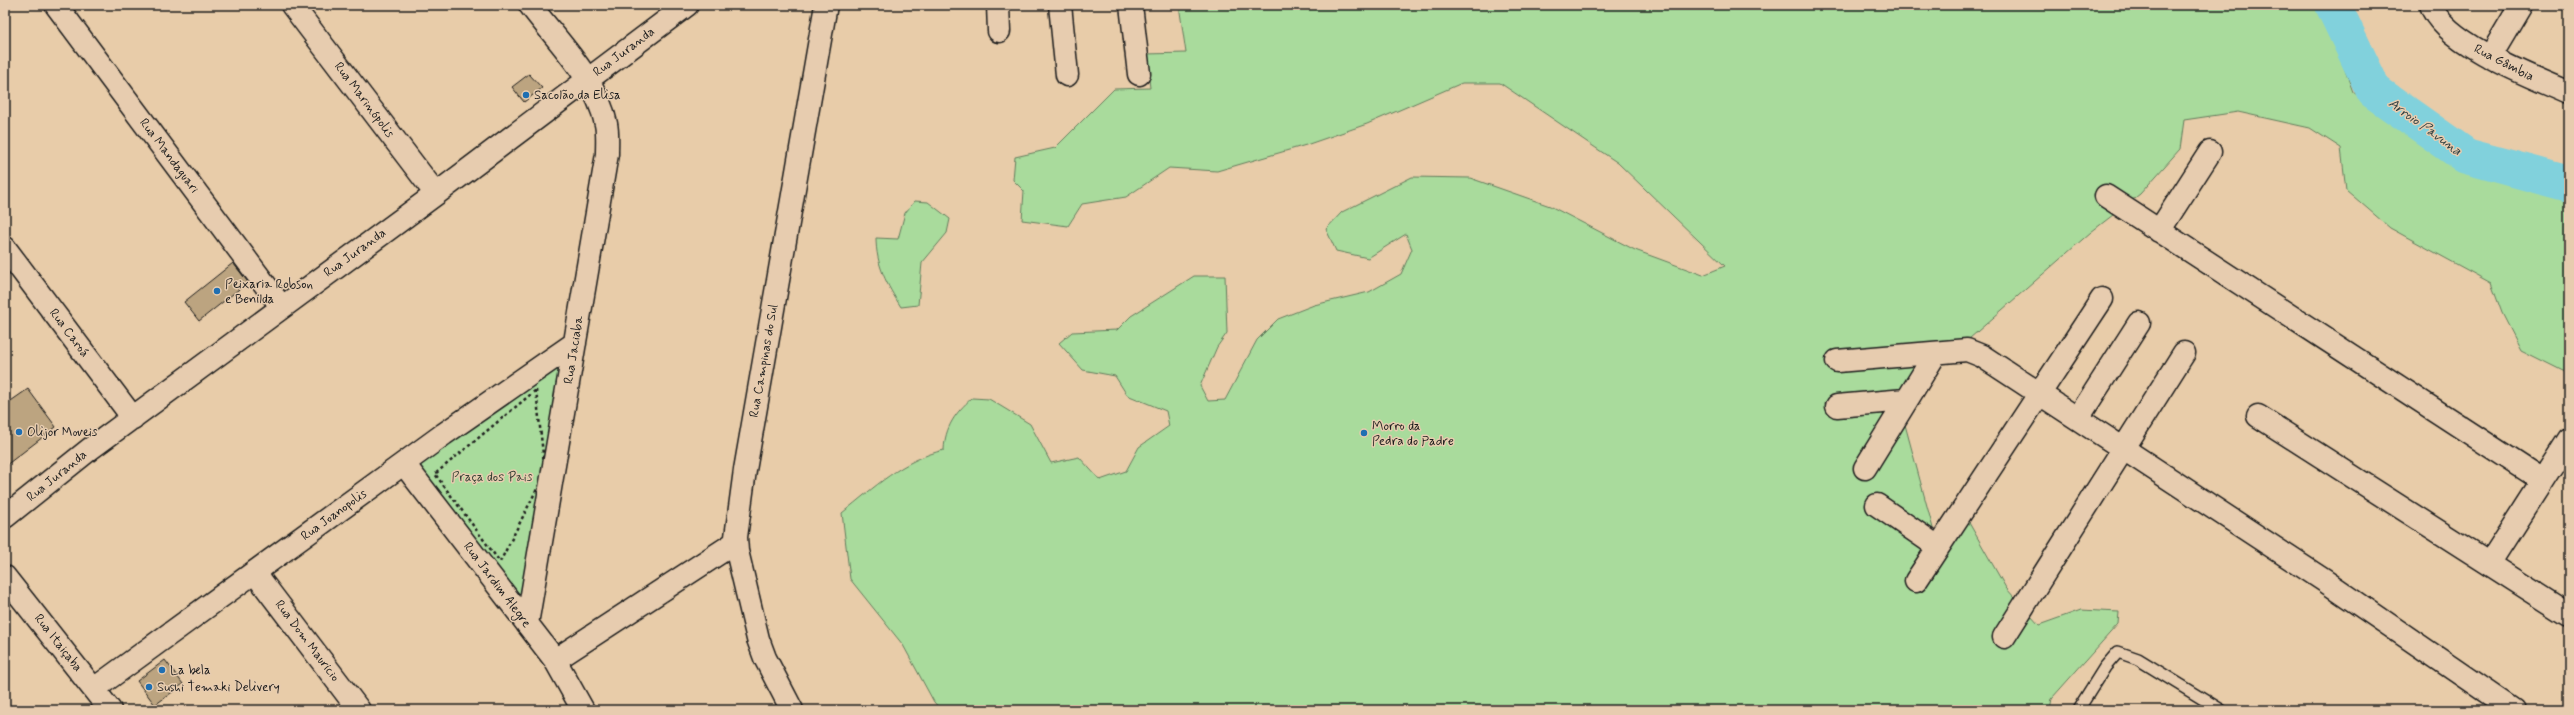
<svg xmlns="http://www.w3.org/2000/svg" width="2574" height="715" font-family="Mynerve,sans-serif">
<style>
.green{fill:#a9db9c;stroke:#627c5c}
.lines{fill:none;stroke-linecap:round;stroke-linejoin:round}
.river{stroke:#81d1dc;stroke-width:36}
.building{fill:#bca480;stroke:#1c1c1c}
.service-casing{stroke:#1c1c1c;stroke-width:14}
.minor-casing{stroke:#1c1c1c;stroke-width:25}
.path{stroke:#1c1c1c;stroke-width:2.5;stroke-dasharray:3 3;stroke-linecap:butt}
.service{stroke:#e7ccaf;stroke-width:11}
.minor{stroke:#e7ccaf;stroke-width:22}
.poi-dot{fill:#1f6fb2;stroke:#e7ccaf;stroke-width:1.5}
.labels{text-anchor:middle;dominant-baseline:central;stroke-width:3;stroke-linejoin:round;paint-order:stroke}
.street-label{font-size:13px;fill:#1c1c1c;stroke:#e7ccaf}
.poi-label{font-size:13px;fill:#1c1c1c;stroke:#e7ccaf;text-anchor:start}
.park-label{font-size:13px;fill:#384236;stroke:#e7ccaf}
.water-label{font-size:14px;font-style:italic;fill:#304042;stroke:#e7ccaf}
</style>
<rect width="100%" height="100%" fill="#e8cca9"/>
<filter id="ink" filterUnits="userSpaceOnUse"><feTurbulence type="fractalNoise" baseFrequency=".025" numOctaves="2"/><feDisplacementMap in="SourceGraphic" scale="8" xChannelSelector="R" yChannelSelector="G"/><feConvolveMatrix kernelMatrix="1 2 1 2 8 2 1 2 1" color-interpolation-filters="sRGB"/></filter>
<g filter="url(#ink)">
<!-- green -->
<path class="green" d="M1179 5H2321L2353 92 2429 147 2472 170 2569 196V374L2521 350 2502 313 2491 283 2390 228 2346 190 2341 148 2310 128 2238 112 2184 120 2180 149 2140 194 2091 232 1953 353 1897 395 1934 532 1968 521 2006 588 2039 625 2081 610 2119 612 2118 624 2052 698 2050 710H941L934 702 903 645 850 579 842 513C875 487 902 460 944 450 945 427 955 413 972 398L989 399 1030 424 1051 463 1079 457 1100 480 1126 471 1139 447 1169 426 1166 411 1127 395 1115 376 1083 370 1059 343 1072 332 1117 330 1131 316 1194 276H1225L1227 333 1217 347 1200 386 1208 401 1225 400 1257 340 1278 319 1314 305 1369 292 1401 274 1412 249 1406 234 1368 258 1336 251 1326 229 1342 212 1412 177 1470 178 1550 206 1635 250 1703 275 1725 266 1618 163 1500 83H1462L1367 124 1306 145 1217 171 1169 168 1126 197 1082 204 1068 226 1022 220 1024 191 1013 180 1015 157 1055 148 1114 89 1150 88 1146 54 1186 53Z
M915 201 928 202 950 219 947 233 922 263 918 305 901 307C887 285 876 265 876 238L898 239 905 213Z
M573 341 528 623 409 465Z"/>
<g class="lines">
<!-- river -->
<path class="river" d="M2333 5 2374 91 2466 156 2569 184"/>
</g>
<!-- building -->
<path class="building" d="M529 74 542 88 524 102 512 87Z
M233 263 248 282 199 321 184 302Z
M28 389 56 427 5 466V405Z
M165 660 183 684 155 705 137 681Z"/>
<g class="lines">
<!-- service casing -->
<g class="service-casing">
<path id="service" d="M2078 710 2105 667 2118 652 2138 659 2221 710"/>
</g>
<!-- minor casing -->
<g class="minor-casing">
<path id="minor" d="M56 5 281 306
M292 5 436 194
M998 5 999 31
M1060 5 1067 75
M1131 5 1139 74
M2431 5C2443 43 2534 78 2569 93
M2490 57 2521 5
M2106 196 2542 480
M2159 231 2210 152
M5 248 133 418
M1837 361 1967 350 1982 356 2325 581 2513 710
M1837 406 1905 400
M2258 416 2569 615
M2078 418 2139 323
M404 464 555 660 583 710
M1865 468 1936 353
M1877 505 1938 547
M5 517 90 449 436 194 687 5
M2490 562 2569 439
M255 573 359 710
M5 577 110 710
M1916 581 2102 299
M527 624 607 154C607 145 608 133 606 124 597 79 557 41 530 5
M2004 637 2184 353
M555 660 736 542
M94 689 444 434 575 343
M792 710 765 658 758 639 737 551 736 537 745 470 826 5"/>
</g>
<!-- path -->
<path class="path" d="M536 390 545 473 500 562 435 474Z"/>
<!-- service -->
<use href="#service" class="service"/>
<!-- minor -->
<use href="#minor" class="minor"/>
</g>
</g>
<!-- markers -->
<g class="poi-dot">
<circle cx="526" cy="95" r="4"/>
<circle cx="217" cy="291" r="4"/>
<circle cx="19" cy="432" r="4"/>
<circle cx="1364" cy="433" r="4"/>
<circle cx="162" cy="670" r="4"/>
<circle cx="149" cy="687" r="4"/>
</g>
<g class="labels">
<!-- street labels -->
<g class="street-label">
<text transform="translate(624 52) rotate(-37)">Rua Juranda</text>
<text transform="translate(2504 63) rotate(27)">Rua Gâmbia</text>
<text transform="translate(364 100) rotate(53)">Rua Marinópolis</text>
<text transform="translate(169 156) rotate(53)">Rua Mandaguari</text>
<text transform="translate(355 253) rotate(-36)">Rua Juranda</text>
<text transform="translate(69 333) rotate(53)">Rua Caroá</text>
<text transform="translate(574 350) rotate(-81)">Rua Jaciaba</text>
<text transform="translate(764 361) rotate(-80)">Rua Campinas do Sul</text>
<text transform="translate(57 476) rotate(-39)">Rua Juranda</text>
<text transform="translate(334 515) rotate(-36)">Rua Joanopolis</text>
<text transform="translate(497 585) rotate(53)">Rua Jardim Alegre</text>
<text transform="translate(307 641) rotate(53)">Rua Dom Mauricio</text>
<text transform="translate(58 643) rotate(52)">Rua Itaiçaba</text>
</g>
<!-- poi labels -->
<g class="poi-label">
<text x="534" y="95">Sacolão da Elisa</text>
<text x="225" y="284">Peixaria Robson<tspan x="225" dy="15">e Benilda</tspan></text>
<text x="1372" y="426">Morro da<tspan x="1372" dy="15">Pedra do Padre</tspan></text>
<text x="27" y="432">Olijor Moveis</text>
<text x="170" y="670">La bela</text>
<text x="157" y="687">Sushi Temaki Delivery</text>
</g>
<!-- park labels -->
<g class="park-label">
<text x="492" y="477">Praça dos Pais</text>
</g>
<!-- water labels -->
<g class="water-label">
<text transform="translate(2425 127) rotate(36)">Arroio Pavuna</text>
</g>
</g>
<!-- margin -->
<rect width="2574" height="715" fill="none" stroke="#e7ccaf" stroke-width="20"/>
<rect x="10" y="10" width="2554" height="695" fill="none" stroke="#1c1c1c" stroke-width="1.5" filter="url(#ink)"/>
</svg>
